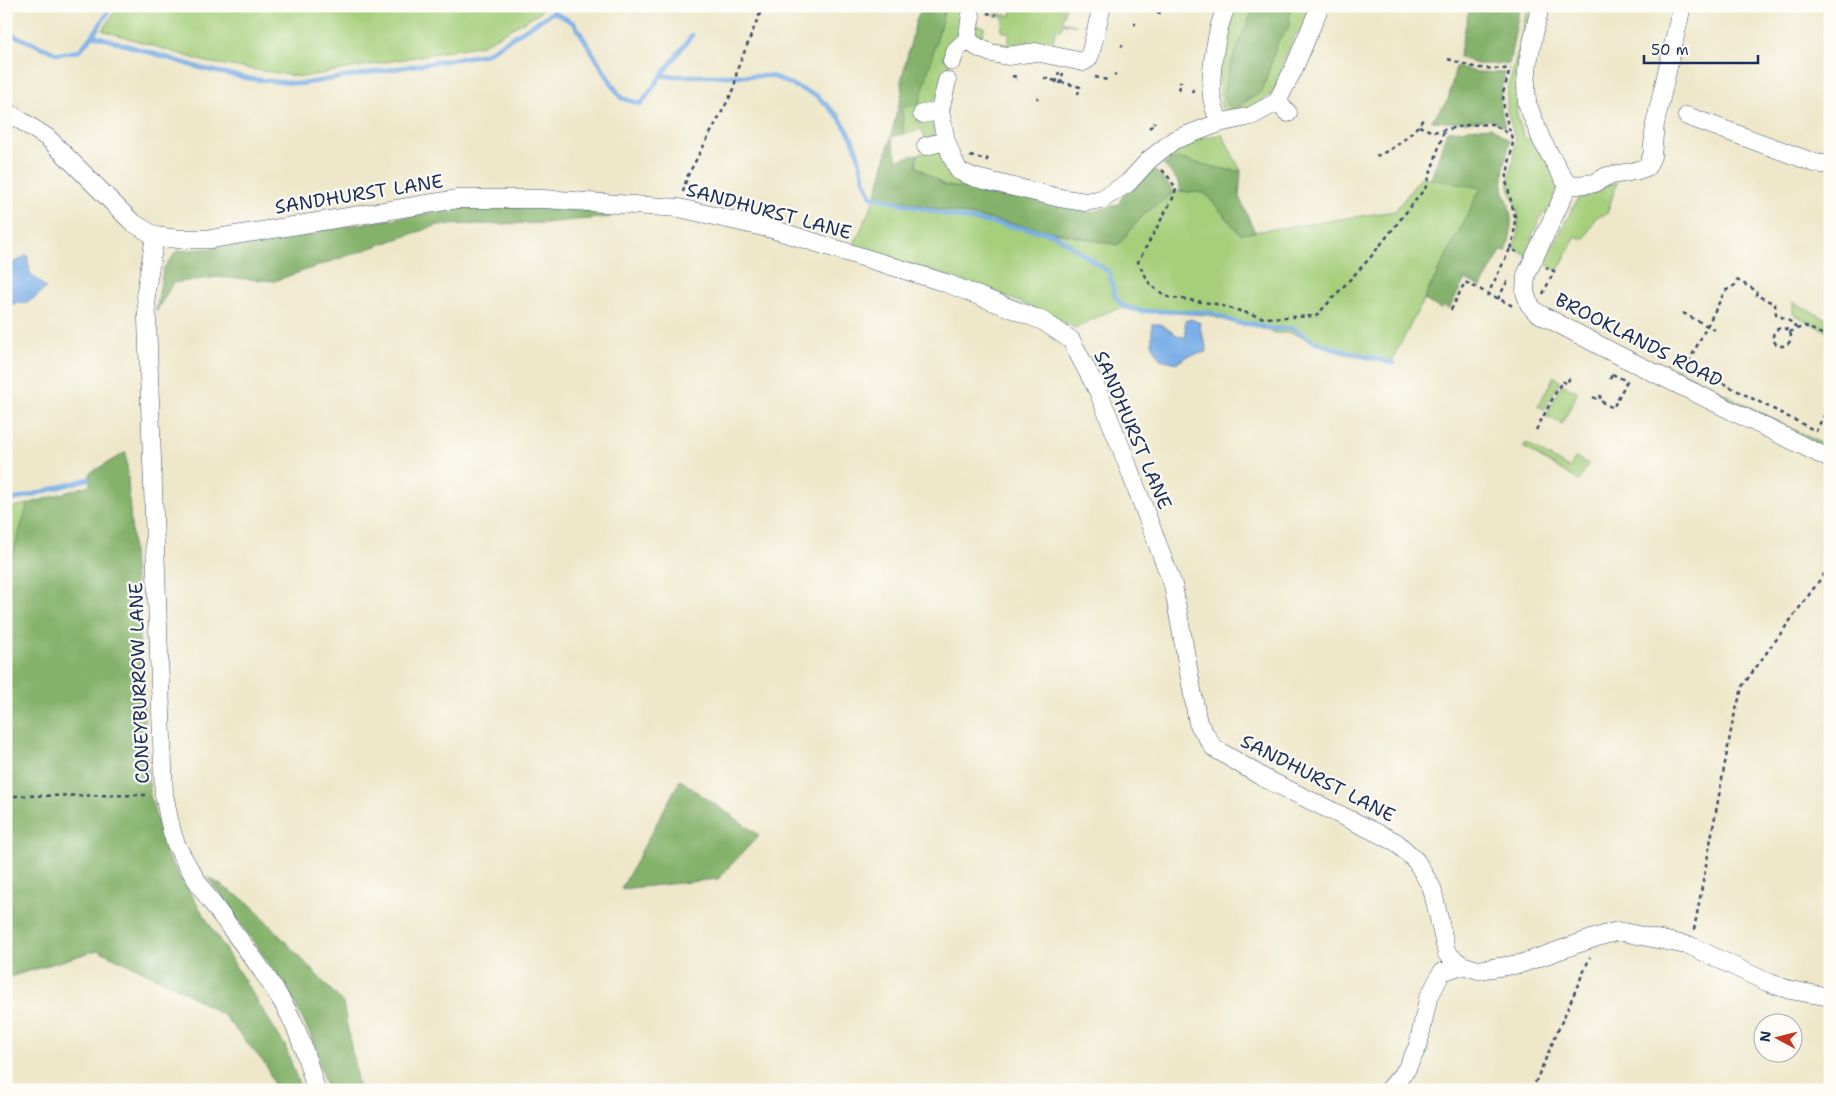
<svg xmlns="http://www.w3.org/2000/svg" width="1836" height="1096" font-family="'Shantell Sans',sans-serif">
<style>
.green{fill:#a6cf7b;stroke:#607f6c}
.forest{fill:#84b26b;stroke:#507064}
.water{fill:#7aafe7;stroke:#4a6fa2}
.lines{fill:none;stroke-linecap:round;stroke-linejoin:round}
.stream{stroke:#7aafe7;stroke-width:4.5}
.minor-casing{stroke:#3b4b6e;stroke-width:19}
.path{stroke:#3b4b6e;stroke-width:2.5;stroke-dasharray:4 4;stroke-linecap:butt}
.minor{stroke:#fff;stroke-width:18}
.labels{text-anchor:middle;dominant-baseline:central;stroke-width:4.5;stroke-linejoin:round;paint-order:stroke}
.street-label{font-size:19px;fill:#1b2f5e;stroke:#fdfcf7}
</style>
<rect width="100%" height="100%" fill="#fdfcf7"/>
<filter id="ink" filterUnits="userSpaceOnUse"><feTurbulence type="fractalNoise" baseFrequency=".02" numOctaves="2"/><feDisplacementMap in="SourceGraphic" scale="10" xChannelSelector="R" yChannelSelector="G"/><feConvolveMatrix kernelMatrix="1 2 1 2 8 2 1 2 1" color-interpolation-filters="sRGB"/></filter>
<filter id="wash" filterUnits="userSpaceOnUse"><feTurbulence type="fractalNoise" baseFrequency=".0096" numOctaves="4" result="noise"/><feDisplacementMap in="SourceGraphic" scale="20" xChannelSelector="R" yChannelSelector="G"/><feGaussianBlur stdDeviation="1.12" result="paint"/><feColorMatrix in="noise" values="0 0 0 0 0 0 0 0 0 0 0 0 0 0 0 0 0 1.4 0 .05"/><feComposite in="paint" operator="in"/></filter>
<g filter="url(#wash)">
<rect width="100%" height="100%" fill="#eee7c9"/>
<!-- green -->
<path class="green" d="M119 6H543L539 13 482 45 302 77 206 62 102 30Z
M946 6H968L960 37 947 51 943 58 950 60 947 78 932 104 930 120 933 121C934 131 935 137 926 142L922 129 903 134C905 123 901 117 903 107L933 49Z
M1013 6H1066L1062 21 1076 25 1075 26 1063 23 1061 30 1056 29 1051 48 998 49 975 36V25L984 27 982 39 1008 45 1010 33 1001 31 1004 17 995 16 996 13 1011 16Z
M1235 6H1255L1232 62 1225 88 1224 93 1226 104 1236 110C1244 101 1255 98 1263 89L1277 43 1290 25 1289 17 1292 6H1313L1302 31 1295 35 1282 64 1285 71 1283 76 1270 95 1251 109 1226 113 1221 107 1218 59Z
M1527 6H1533L1520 102 1516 111 1524 138 1533 139 1560 181 1559 197 1552 211 1543 213 1531 237 1534 245 1528 256 1513 247 1518 235V213L1509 187V180L1516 141 1507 111V99L1508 88 1519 49Z
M1222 134 1241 171 1228 170 1176 158 1165 166 1155 158 1156 157 1164 159 1190 141Z
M933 149C943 153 972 182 978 192L944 185 915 166 918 154Z
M1421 177 1482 187 1390 364 1338 352 1292 333H1274L1254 326 1240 325 1208 315 1135 311 1122 308 1110 311 1075 328C1006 291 928 270 853 247L876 196 1117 245 1144 214 1175 191 1205 193 1240 234 1395 211Z
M1617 182 1607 214 1596 217 1584 240 1576 236 1558 271 1544 263 1577 200 1582 197 1602 191 1601 187Z
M1793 302 1830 321V333L1793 314Z
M1675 368 1820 443 1829 451 1673 373Z
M1554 376 1560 381 1545 409 1538 406Z
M1562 384 1578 392 1562 424 1546 416Z
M1526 443 1569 468 1576 457 1588 464 1579 481 1523 447Z
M28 504 6 577V509Z"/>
<!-- forest -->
<path class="forest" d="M922 6H946L919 104 903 107C901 117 905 123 903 134L891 137 897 160 918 154 916 166 944 185 1009 198 1014 195 1083 208 1088 213 1119 204 1122 197 1150 165 1175 192 1145 213 1118 245 876 196 902 92 901 82 916 21Z
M1255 6H1292L1289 17 1290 25 1277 43 1263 89 1260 93 1243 102 1233 111C1229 106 1225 102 1224 95 1222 79 1247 24 1255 6Z
M1470 6H1520L1509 64H1477L1459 57Z
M1456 66 1476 72 1505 73C1499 95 1499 104 1505 127L1492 120 1449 122 1431 121 1448 100Z
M1491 127 1510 141C1507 156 1501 173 1503 188 1504 194 1508 200 1509 206 1513 221 1511 238 1506 252L1501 251 1481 287 1465 279 1449 309 1443 305 1441 309 1424 300 1481 188 1431 179 1447 131Z
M1176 158 1228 170 1241 171 1239 197 1255 232 1240 234 1205 193 1181 191 1177 180 1165 166Z
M498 206 596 208 611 217 545 223 438 225 274 281 218 277 173 283 156 312 163 269 177 251 212 248 458 208Z
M126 452 150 795 166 854 285 1046 301 1090H276L266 1065 224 1016 175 986 98 950 6 978V577L28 504 90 485V473Z
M680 780 759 835 718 879 621 889Z
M208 877 249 903 343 1003 359 1090H327L311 1036 290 994Z"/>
<!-- water -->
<path class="water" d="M27 255 30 273 46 288C31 302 27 304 6 304V267Z
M1191 319 1200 323C1200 334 1206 341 1207 352L1188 356 1177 363 1160 359 1152 343V324H1160L1175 334 1186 338 1185 321Z"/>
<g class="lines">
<!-- stream -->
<path class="stream" d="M553 12 574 23 621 98 641 104 661 76H772L817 96 839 117 851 136 857 151 864 179 871 196 957 217 1045 232 1057 236 1109 272 1115 296 1123 306 1142 311 1209 312 1238 323 1253 324 1270 329 1292 328 1315 342 1341 350 1393 363
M6 32 58 54 79 51 93 35 204 69 252 79 301 84 486 54 553 12 554 6
M93 35 112 6
M661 76 692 35
M6 502 88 479"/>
</g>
</g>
<g filter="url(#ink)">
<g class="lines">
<!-- minor casing -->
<g class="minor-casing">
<path id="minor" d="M1540 6 1528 62 1526 83 1527 103 1542 141 1568 186 1526 275 1525 292 1529 304 1536 312 1614 353 1830 459
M967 40 979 48 991 53 1008 56 1036 52 1083 62 1088 59 1090 55 1102 6
M952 61 956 50 967 40 971 15
M947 81 940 111 946 141 952 157 959 171 976 178 1060 198 1085 202 1102 199 1128 183 1150 159 1174 140 1219 123 1251 116 1277 102 1294 68 1320 6
M1277 102 1288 113
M6 111 48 138 132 222 155 236 178 239H211L458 199H543L679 208 772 229 946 283 1043 321 1071 340 1098 391 1120 445 1173 585 1198 723 1214 748 1264 778 1396 842 1416 861 1432 888 1447 954 1462 965 1478 970 1520 964 1597 937 1618 931 1691 946 1767 982 1790 990 1830 997
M922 114 940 111
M1687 116 1815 163 1830 165
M1219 123C1217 115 1213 106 1212 97 1209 77 1217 24 1227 6
M926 146 946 141
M1568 186 1595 183 1607 176 1635 171 1647 167 1652 156 1655 124 1682 6
M155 236 146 291 164 795C168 810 170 833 177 846 204 901 249 946 280 998 298 1026 307 1058 316 1090
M1389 1090 1406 1070 1418 1046 1428 999 1442 972 1462 965"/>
</g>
<!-- path -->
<path class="path" d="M1157 12 1161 13
M987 13 996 15
M1134 24H1136
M1121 45 1123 46
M1448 59 1477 68 1511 69
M1509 73 1503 93 1504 111 1513 142 1506 181 1515 217 1514 235 1510 249 1519 253
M1114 74 1116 75
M1012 76 1017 77 1016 80
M1095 77 1107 80
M1044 78 1056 81
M1061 82 1080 87 1078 94
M1056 83 1059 72
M1060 84 1063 73
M1179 90 1181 82H1179
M1192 93 1194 86
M1037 99 1038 97
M1419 126 1433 132 1468 125 1492 124 1511 135
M1149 128 1155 124 1154 122
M970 156 987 160 988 154
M1376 156C1395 149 1412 135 1424 118
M1162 170 1167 175 1176 188 1174 196 1138 262 1151 286 1168 297 1216 304 1264 318 1316 316 1370 258 1426 187 1445 128
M683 192 687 177 734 89 737 70 763 6
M1543 294 1554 271 1546 267
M1487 296 1510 249
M1498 299 1509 278
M1451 310 1465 282 1513 306
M1683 313 1715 330
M1773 337a9 9 0 1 1 18 0a9 9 0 1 1-18 0Z
M1789 332 1805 326 1830 338
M1687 365 1816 431 1830 404
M1685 369 1725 291 1735 285 1737 280 1757 291 1756 295 1775 304 1776 314 1791 322 1798 330
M1610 379 1613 373
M1601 395 1599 400 1613 408 1627 381 1612 374
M1593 397 1599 400
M1536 430 1562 381 1567 384 1569 379 1566 378
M6 796 148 795
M1694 930 1733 720 1743 685 1830 566
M1532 1090 1590 957"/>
<!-- minor -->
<use href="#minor" class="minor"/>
</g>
</g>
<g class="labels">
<!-- street labels -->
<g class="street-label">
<text transform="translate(359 194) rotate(-9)">SANDHURST LANE</text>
<text transform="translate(769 211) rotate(15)">SANDHURST LANE</text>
<text transform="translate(1639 340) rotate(27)">BROOKLANDS ROAD</text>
<text transform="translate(1133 430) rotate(67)">SANDHURST LANE</text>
<text transform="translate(139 683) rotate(-92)">CONEYBURROW LANE</text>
<text transform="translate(1318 778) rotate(27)">SANDHURST LANE</text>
</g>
</g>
<!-- margin -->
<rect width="1836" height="1096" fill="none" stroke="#fdfcf7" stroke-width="25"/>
<!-- north arrow -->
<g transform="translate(1778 1038) rotate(277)"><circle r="24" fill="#fdfcf7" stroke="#a3aaba"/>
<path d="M0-4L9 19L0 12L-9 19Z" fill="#c8321e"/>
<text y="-8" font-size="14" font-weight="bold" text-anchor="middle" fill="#1b2f5e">N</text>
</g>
<!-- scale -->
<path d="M1644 55v8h114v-8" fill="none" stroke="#1b2f5e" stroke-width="2.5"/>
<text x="1651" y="55" font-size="15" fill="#1b2f5e" stroke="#fdfcf7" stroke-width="4" paint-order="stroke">50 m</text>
</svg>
